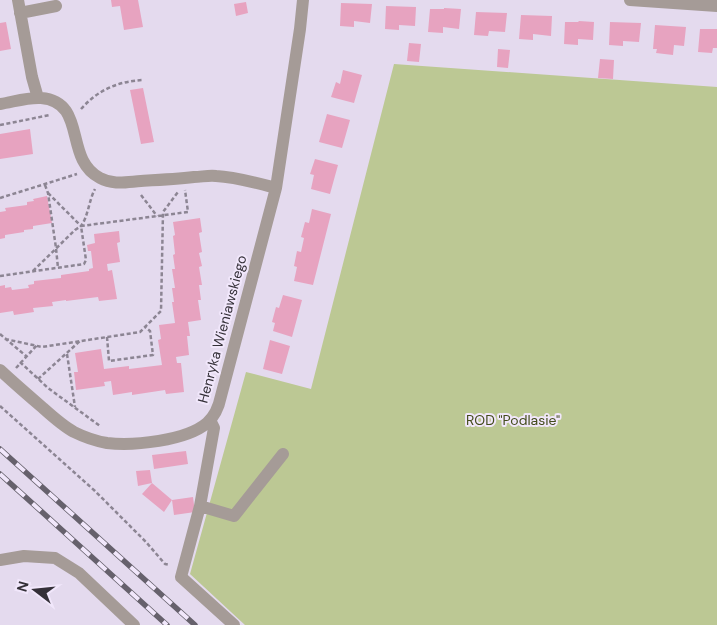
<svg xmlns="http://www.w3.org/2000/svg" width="717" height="625" font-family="'DM Sans',sans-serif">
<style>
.green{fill:#bcc894}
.building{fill:#e7a3c0}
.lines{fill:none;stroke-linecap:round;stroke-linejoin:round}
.path{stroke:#8c8593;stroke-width:2.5;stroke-dasharray:4 2.5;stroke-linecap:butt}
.minor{stroke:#a59b97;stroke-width:12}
.rail-casing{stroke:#66616c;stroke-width:5.5}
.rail{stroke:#f1e7fb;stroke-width:4;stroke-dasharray:11;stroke-linecap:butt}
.labels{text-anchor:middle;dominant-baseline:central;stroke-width:4;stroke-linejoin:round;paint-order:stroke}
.street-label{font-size:14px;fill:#343038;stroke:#f1e7fb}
.park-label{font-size:14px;fill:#434c1c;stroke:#f1e7fb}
</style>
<rect width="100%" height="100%" fill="#e4daee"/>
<!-- green -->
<path class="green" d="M394 64 717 87V625H245L190 574 246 372 311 389Z"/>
<!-- building -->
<path class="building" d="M111 0H138L143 27 124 30 120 6 112 7Z
M246 2 248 13 236 16 234 4Z
M341 3 372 4 370 23 354 21V27L340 26Z
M386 6 416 7 415 26 399 25V30L385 29Z
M444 8 461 9 459 29 443 27V33L428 32 430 9H444Z
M476 12 507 13 505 32 489 31 488 36 474 35Z
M521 15 552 16 551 36 533 34V40L519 39Z
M579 21 594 22 593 40 578 39V45L564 44 565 22H578Z
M6 22 11 49 0 51V23Z
M610 22 641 23 639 42 623 41V46L609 45Z
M655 25 686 27 684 46 674 45 673 55 656 53 657 49H653Z
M700 29H717V48H713L712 53 698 52Z
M409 43 421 44 419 62 407 61Z
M498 49 510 50 508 68 497 67Z
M600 59 614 60 613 79 598 78Z
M343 70 362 75 354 103 331 97 336 82 340 84Z
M143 88 154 142 141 144 130 90Z
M327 114 350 120 342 148 319 142Z
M30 129 33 154 0 159V134Z
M315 159 338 165 330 194 311 189 314 175 310 174Z
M47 196 52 223 33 226V229L24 230V232L5 235V238L0 239V212L6 211 5 208 27 205V202L34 201 33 199Z
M312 209 331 214 313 285 294 281 297 267 294 266 297 251 301 252 304 238 301 237 305 222 309 223Z
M200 218 202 232 199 233 202 252 199 253 202 266 199 267 202 285H199L201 300H198L201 320 188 322 190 336H187L189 355 176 357 177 363H181L184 392 166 394 165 390 132 395V392L113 395 111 381 104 382 105 386 76 390 74 372H78L75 353 101 349 104 369 129 366V369L162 365 158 340 161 339 159 325 175 323 172 302H174L172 288H175L172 269H175L173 255 175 254 173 236 175 235 173 222Z
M119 231 120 242 117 243 120 262 107 264 108 271 112 270 117 299 99 301 98 297 66 301V300L52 302 53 306 33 308 34 312 14 315 13 311 0 313V286L5 285V288L11 287 12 290 29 288 28 285 34 284V281L61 278V275L89 271V269L93 268 91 251H88L87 245 95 243 94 234Z
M283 295 302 300 292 337 273 331 275 323 272 322 276 307 279 308Z
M270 340 290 346 282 374 263 369Z
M186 451 188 464 154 469 152 455Z
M150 470 152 483 138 486 136 471Z
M152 483 172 500 164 512 142 494Z
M193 497 195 512 174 515 172 500Z"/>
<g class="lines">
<!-- path -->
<path class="path" d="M81 109C98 90 118 81 144 80
M0 125 50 115
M45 185 48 193 56 248 58 268
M48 193 81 226C88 217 89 200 95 189
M141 195 157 216
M0 198 77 174
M33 271 75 230 81 226
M0 276 84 264 86 260 81 226 188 212 185 190
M0 334 26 356
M107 337 109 361 153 355 150 331 145 327
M5 339 42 347 140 332 161 311 163 212 178 192
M67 354 75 407
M20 362 48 388 100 426
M16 368 37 345
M38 379 80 341
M0 406 95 491 146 542 165 564 170 565"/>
<!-- minor -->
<path class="minor" d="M18 0 32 77 38 98
M630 0 717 6
M20 13 56 6
M0 104C13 102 28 97 41 98 88 102 63 159 100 178 113 185 126 182 141 181 158 180 176 179 194 177 201 177 209 175 216 176 236 177 257 183 276 188
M0 370C14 383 29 396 43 408 53 417 63 426 74 432 84 437 95 441 107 443 133 446 186 441 207 423 215 416 219 406 221 396L276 188 300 29 303 0
M210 420 214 428 200 506 181 577 234 625
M200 506 234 516 283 454
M0 560 24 556 55 558 79 573 134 625"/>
<!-- rail casing -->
<g class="rail-casing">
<path id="rail" d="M0 449 195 625
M0 474 167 625"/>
</g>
<!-- rail -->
<use href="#rail" class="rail"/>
</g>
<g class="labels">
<!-- street labels -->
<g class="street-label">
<text transform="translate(222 329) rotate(-75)">Henryka Wieniawskiego</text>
</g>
<!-- park labels -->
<g class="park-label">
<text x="513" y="420">ROD "Podlasie"</text>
</g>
</g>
<!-- north arrow -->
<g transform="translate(35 590) rotate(286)" stroke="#f1e7fb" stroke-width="4" paint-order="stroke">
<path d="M0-4L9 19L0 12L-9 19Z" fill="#343038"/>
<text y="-8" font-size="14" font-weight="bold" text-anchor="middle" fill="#343038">N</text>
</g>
</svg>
